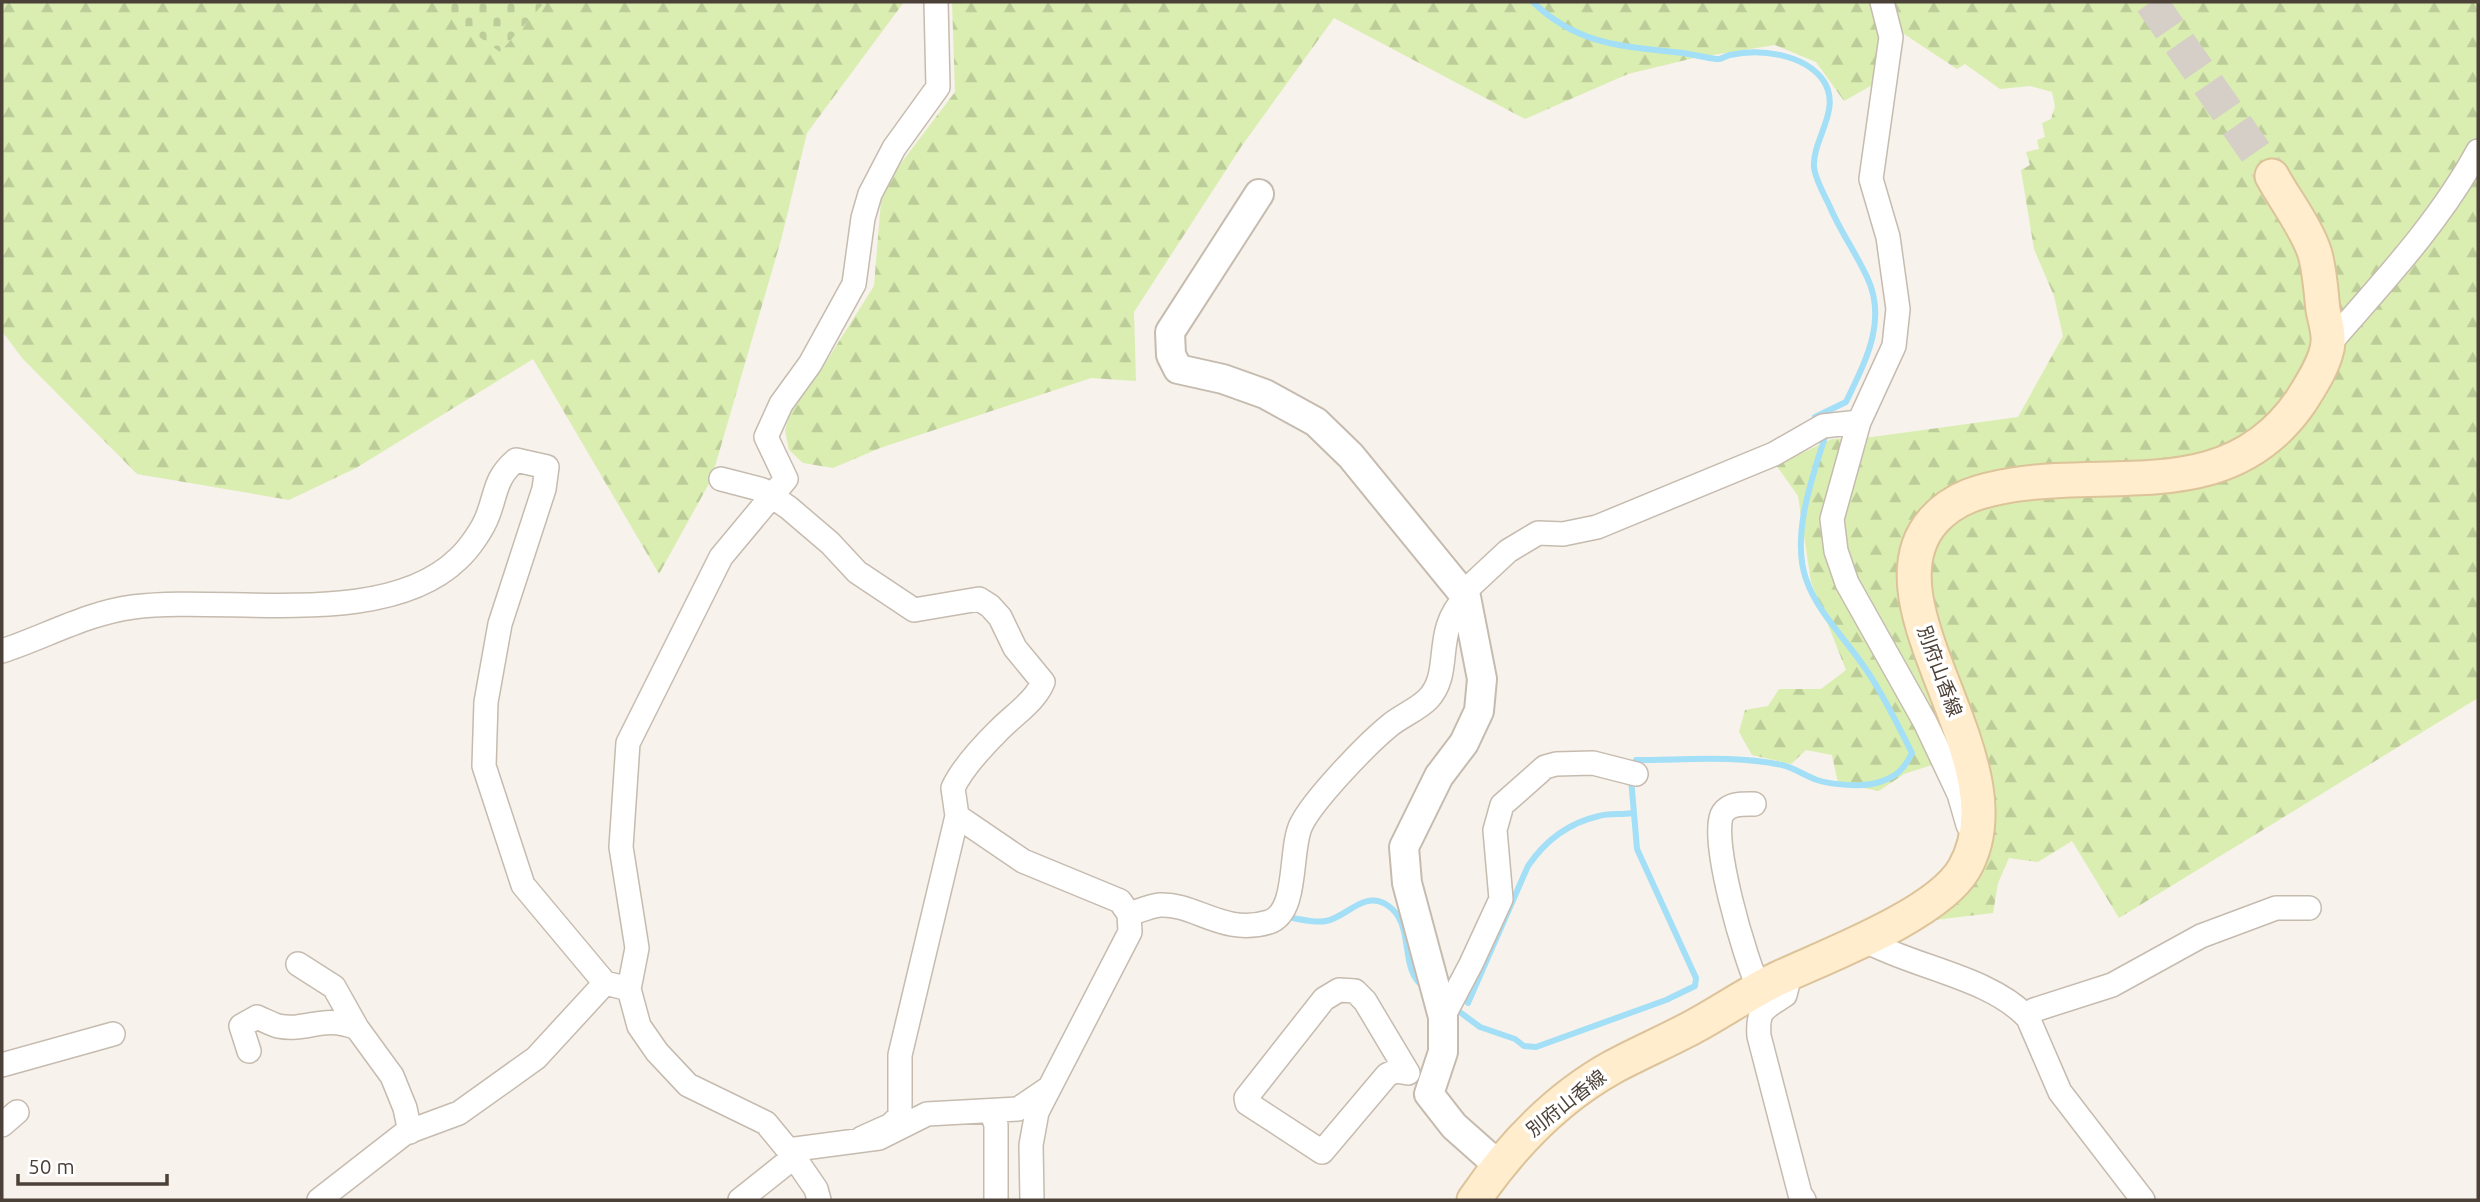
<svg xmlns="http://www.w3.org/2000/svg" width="2480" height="1202" font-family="Ubuntu,'Noto Sans JP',sans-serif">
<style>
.forest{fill:url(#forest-firs)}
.cemetery{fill:url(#cemetery-stones)}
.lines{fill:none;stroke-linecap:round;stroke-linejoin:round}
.stream{stroke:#a3dff7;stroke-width:6}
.secondary-tunnel{stroke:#d5cfc7;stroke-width:33;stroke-dasharray:33 17;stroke-linecap:butt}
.minor-casing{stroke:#c6bbaf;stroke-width:26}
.tertiary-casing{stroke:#c6bbaf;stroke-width:32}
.secondary-casing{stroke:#ddc399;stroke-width:37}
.minor{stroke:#fff;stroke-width:23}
.tertiary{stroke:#fff;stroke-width:28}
.secondary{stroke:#ffedcd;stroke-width:33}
.labels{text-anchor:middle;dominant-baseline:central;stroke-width:7;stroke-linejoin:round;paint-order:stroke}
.street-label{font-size:19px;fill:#4c4138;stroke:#fff}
</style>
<defs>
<pattern id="forest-firs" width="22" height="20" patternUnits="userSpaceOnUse" patternTransform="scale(1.75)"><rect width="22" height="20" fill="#daeeb1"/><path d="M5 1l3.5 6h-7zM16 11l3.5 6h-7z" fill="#bdcd99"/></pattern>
<pattern id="cemetery-stones" width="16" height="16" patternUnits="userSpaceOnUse" patternTransform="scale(1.75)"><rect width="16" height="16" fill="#daeeb1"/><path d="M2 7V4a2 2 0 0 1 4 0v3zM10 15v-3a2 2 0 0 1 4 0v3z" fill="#bdcd99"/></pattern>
</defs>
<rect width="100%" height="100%" fill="#f7f2eb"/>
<!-- forest -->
<path class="forest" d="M2 2H904L807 133 781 240 711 480 659 574 533 359 356 468 289 500 137 474 22 358 2 331Z
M952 2H1871L1881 44 1876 83 1844 101 1816 62 1775 45 1694 58 1628 74 1525 119 1334 18 1241 147 1134 312 1136 381 1091 378 880 448 833 468 803 463 789 450 785 430 793 405 819 373 874 286 882 188 955 92Z
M1890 2H2478V698L2119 918 2072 841 2038 862 2009 858 1998 883 1993 913 1926 921 1968 886 1992 845 1991 782 1957 757 1904 774 1879 791 1838 783 1832 755 1806 750 1791 764 1752 755 1739 732 1745 710 1768 706 1779 689H1821L1846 670 1811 582 1798 496 1776 465 1832 439 1872 437 2018 417 2063 336 2054 296 2034 249 2021 170 2030 165 2026 152 2039 149 2037 140 2045 137 2042 123 2051 119 2055 106 2052 92 2030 86 2000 89 1965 64 1957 69 1898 30Z"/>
<!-- cemetery -->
<path class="cemetery" d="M449 2H545L500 52 445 12Z"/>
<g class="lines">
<!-- stream -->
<path class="stream" d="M1533 2C1575 43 1618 46 1674 52 1688 53 1702 57 1716 59 1722 60 1724 56 1730 55 1760 48 1804 54 1823 80 1843 109 1812 139 1814 167 1815 179 1825 196 1830 207 1840 231 1856 253 1867 277 1888 321 1865 362 1846 402L1815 417 1818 422
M1634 768 1636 760C1684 760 1735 755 1782 765 1795 768 1805 776 1817 780 1832 785 1861 787 1876 783 1895 778 1904 770 1912 753 1897 724 1884 695 1865 668 1846 639 1817 612 1806 579 1791 536 1812 478 1825 437L1822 432
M1293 918C1304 920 1316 923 1326 921 1347 917 1364 890 1387 905 1416 923 1398 969 1424 987
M1468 1003 1528 866C1545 841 1568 823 1599 816 1609 813 1621 815 1632 813
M1453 1007 1480 1027 1515 1039 1524 1046 1536 1047 1666 1000 1695 986 1696 978 1637 849 1631 778"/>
<!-- secondary-tunnel -->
<path class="secondary-tunnel" d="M2151 2 2272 176"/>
<!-- minor casing -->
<g class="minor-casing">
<path id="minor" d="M1882 2 1891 37 1871 179 1888 237 1898 309 1894 346 1859 422 1832 519 1836 551 1847 583 1925 722 1959 794 1968 825
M2329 344C2382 283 2439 223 2478 151
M721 479 763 490 789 508 830 543 857 572 914 610 979 599 990 606 1000 617 1015 648 1043 682C1035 702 1012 716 998 731 982 747 962 768 953 788L957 816 900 1055V1116L891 1125 862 1138
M1464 592 1508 551 1538 533 1563 534 1597 527 1774 454 1823 426 1859 422
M2 651C45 637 87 613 133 607 226 595 385 630 458 559 469 549 483 529 488 515 497 491 495 478 516 460L547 467 544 489 500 624 486 702 484 766 523 885 605 983 629 989
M1754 804C1743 804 1730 803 1723 813 1708 834 1746 963 1759 988
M957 816 1023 861 1120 901 1129 914 1130 932 1037 1112 1031 1145 1032 1200
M1129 914C1139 911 1150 906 1160 905 1195 903 1223 936 1269 922 1299 912 1289 850 1301 825 1313 800 1366 745 1389 726 1401 716 1417 710 1428 699 1454 672 1431 632 1466 597
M1864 940C1915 968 1990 977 2028 1018L2060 1092 2143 1200
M298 964 334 987 357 1028 392 1076 405 1108 410 1132
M1781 977 1787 987 1785 995C1764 1009 1757 1009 1759 1036L1800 1194 1804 1200
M1339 990 1355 991 1365 1001 1408 1073 1395 1071 1387 1075 1322 1152 1247 1103 1246 1098 1324 999Z
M2034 1010 2112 985 2201 936 2276 908H2309
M1443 1017 1471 964 1501 899 1495 830 1502 805 1545 767 1556 764 1593 763 1636 774
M249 1051 241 1026 257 1017C264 1020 271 1024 278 1026 308 1032 322 1014 357 1028
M2 1065 113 1034
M991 1111 996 1125V1200
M2 1125 17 1112
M788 1150 879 1138 927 1114 1018 1109 1046 1090
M319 1200 405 1133 459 1113 536 1058 605 983
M740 1200 794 1157
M819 1200 816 1189 794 1157 766 1123 688 1085 657 1052 639 1026 629 989 637 948 621 847 628 743 721 557 786 479 766 437 781 404 810 364 854 284 863 218 870 194 894 148 938 87 936 2"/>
</g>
<!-- tertiary casing -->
<g class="tertiary-casing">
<path id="tertiary" d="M1259 194 1170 332 1171 355 1178 369 1223 379 1265 394 1316 422 1351 456 1466 597 1482 679 1479 711 1464 743 1439 776 1404 847 1407 883 1443 1017V1052L1429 1094 1454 1126 1498 1165"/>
</g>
<!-- secondary casing -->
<g class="secondary-casing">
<path id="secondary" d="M1474 1200C1511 1146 1555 1099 1613 1067 1639 1053 1667 1041 1693 1027 1721 1012 1748 993 1777 979 1826 956 1937 915 1964 869 2026 764 1860 605 1933 521 1954 497 1982 490 2012 485 2117 468 2230 505 2301 401 2311 385 2327 361 2328 342 2329 332 2325 320 2323 310 2321 292 2320 272 2315 254 2307 228 2285 200 2272 176"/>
</g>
<!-- minor -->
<use href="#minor" class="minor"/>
<!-- tertiary -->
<use href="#tertiary" class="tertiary"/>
<!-- secondary -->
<use href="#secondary" class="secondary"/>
</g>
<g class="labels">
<!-- street labels -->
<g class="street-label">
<text transform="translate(1940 671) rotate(70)">別府山香線</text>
<text transform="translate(1566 1103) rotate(-38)">別府山香線</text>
</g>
</g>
<!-- border -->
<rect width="2480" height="1202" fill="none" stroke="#4c4138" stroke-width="7"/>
<!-- scale -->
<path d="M18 1174v10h149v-10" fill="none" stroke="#4c4138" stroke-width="3.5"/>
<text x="28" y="1174" font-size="21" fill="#4c4138" stroke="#ffffff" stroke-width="5" paint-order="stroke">50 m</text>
</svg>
